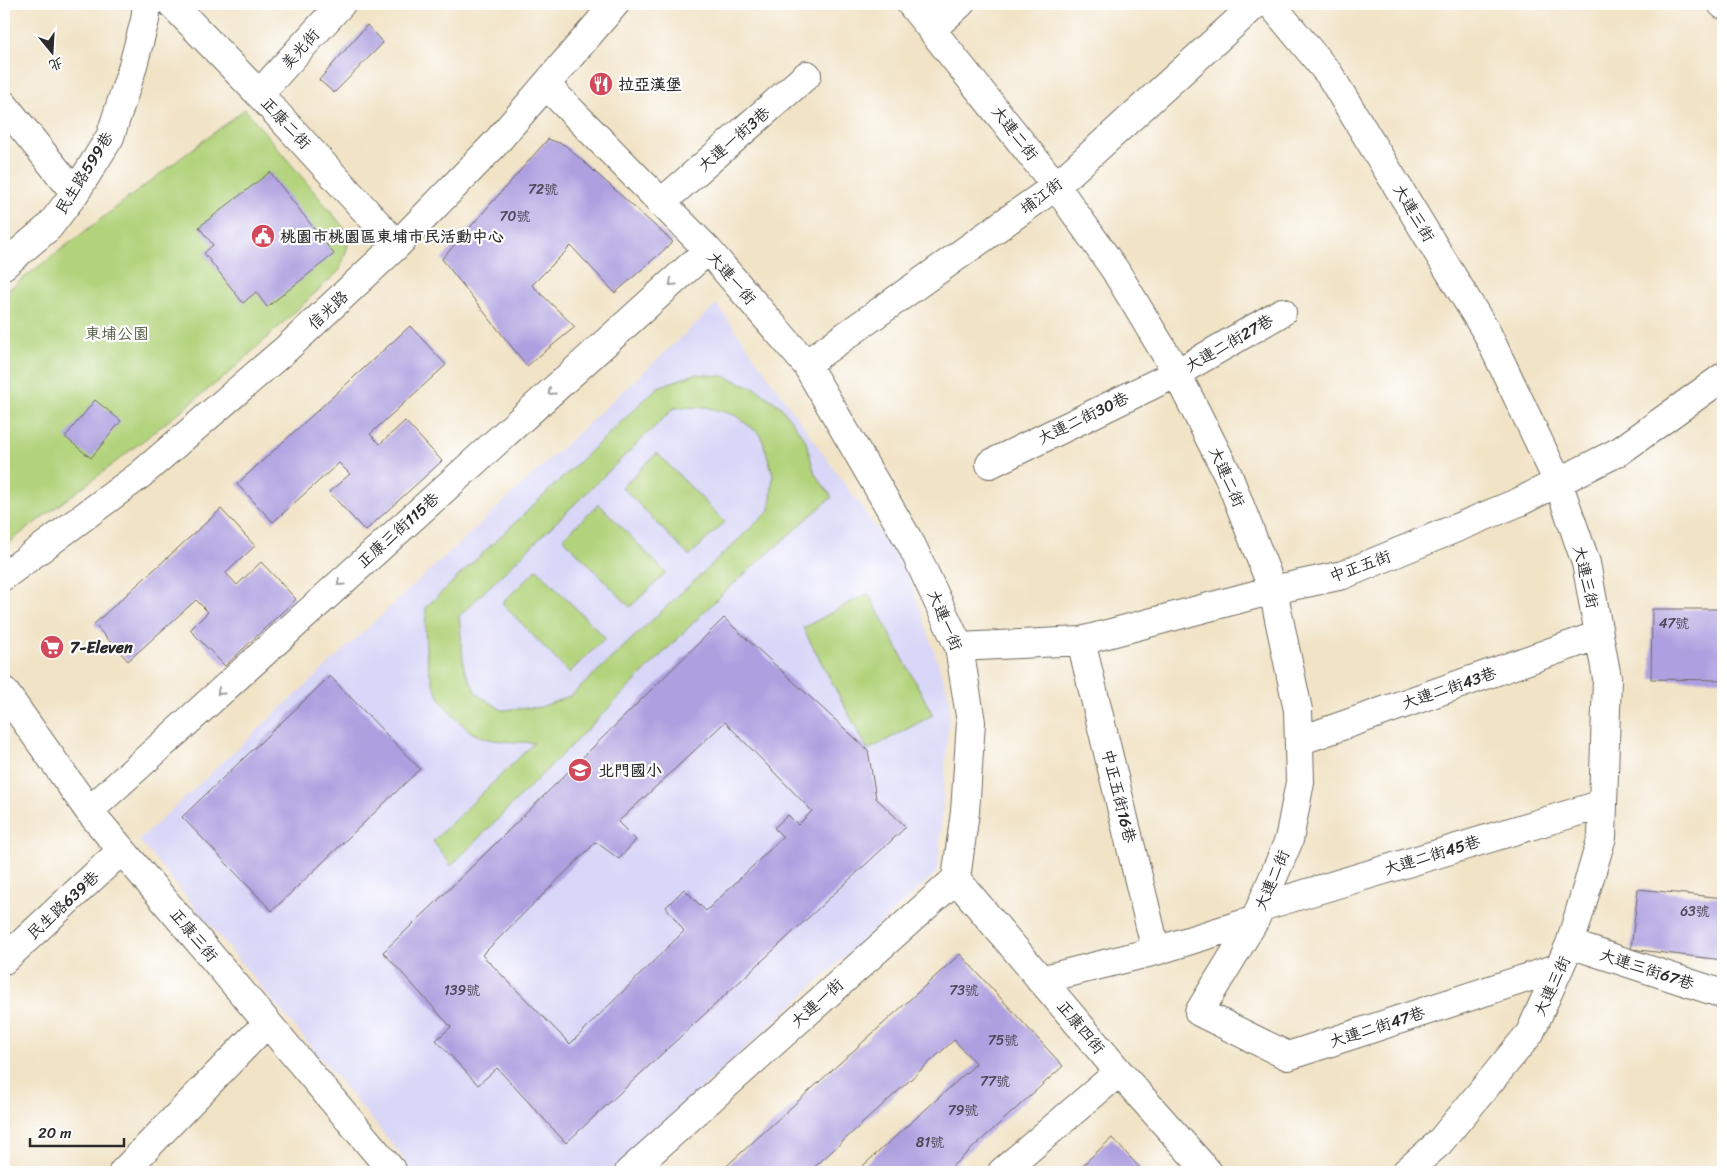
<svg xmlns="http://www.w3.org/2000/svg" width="1727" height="1176" font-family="Sriracha,'LXGW WenKai TC',sans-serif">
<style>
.built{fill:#d9d7f7}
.green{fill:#b2d37b;stroke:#6e7f53;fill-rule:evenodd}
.building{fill:#aea0e0;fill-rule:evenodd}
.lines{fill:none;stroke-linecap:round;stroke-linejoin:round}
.minor-casing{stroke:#706b61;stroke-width:30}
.minor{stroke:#fff;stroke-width:28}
.oneway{stroke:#a0a0a0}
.labels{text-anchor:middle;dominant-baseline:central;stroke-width:4.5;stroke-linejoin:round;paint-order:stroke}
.number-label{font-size:14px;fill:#4c4858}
.street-label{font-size:16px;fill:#2b2b2b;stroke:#fff}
.poi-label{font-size:16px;font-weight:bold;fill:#2b2b2b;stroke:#fff;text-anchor:start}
.park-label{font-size:16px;fill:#545d43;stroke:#fff}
</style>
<rect width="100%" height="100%" fill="#fff"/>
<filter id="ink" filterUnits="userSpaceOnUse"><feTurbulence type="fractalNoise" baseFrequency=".02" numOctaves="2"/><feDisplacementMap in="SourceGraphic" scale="10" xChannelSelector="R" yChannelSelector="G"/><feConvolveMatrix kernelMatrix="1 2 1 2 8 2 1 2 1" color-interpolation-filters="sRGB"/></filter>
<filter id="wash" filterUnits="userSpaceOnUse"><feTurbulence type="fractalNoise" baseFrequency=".0096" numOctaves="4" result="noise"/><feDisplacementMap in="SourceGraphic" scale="20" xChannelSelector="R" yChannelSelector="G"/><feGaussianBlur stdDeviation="1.12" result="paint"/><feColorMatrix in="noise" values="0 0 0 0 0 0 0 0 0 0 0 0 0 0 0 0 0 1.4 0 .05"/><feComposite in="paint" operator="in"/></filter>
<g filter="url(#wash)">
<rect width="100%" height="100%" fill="#f1e3c6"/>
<!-- built -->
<path class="built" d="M717 304 908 573 950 699 938 871 611 1172H413L393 1145 139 840Z"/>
<!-- green -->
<path class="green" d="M245 109 351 236 340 270 229 373 103 472 4 546V293Z
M695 374 723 376 755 388 780 406 805 439 815 474 832 497 722 594 451 866 433 841 534 743C514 741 496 743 477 735 471 733 466 728 462 724 425 693 424 651 426 607L658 387ZM706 407 735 415 761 435 773 474 770 510 572 695 541 707 502 710 477 694 464 669 459 616 674 408Z
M657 453 725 522 689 556 622 487Z
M599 504 666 573 630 607 563 538Z
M537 569 605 638 569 673 502 603Z
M868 593 933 715 868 750 803 628Z"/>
<g id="blocks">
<!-- building -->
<path class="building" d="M367 25 383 43 334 93 319 80Z
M548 139 565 145 673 242 615 293 571 246 532 285 575 327 527 366 442 259Z
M270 172 334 254 267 307 256 292 243 303 204 253 213 245 199 227Z
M410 326 446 365 370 434 380 444 405 421 442 461 365 531 329 492 350 474 339 463 273 522 237 484Z
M95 400 121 421 91 458 65 437Z
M221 509 255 546 226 573 237 585 261 562 296 599 225 666 190 630 208 612 196 600 128 661 94 624Z
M1652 609H1723V680L1651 679Z
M724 618 868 750 876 798 906 827 566 1143 497 1068 478 1085 436 1040 451 1027 383 952 429 909ZM725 722 812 811 798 825 788 815 774 828 783 837 706 911 684 889 666 907 684 931 570 1044 482 955 596 842 619 859 636 840 618 822Z
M330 676 420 769 272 911 182 817Z
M1638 889 1723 898V960L1631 949Z
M960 954 1063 1066 946 1172H856L976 1064 954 1040 809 1172H720Z
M1112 1138 1144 1172H1075Z"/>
</g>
</g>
<g filter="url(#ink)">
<use href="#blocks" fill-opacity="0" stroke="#706b61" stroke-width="1"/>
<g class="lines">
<!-- minor casing -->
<g class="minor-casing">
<path id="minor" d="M172 4 259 94 397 245
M911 4 1056 186 1115 270 1174 368 1228 475 1273 590 1298 710 1300 782 1289 840 1255 920 1199 1012 1288 1056 1560 967
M1271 4 1329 74 1487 333 1558 482 1586 563 1607 678 1602 837 1570 944 1530 1033 1439 1143 1406 1172
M1722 4 1723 5
M932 29 960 4
M546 85 708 250 806 364 912 546 959 647 971 722 965 812 956 879 629 1172
M259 94 341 4
M4 105 75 193
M661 203 807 75
M4 265 49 227 75 193 110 137 132 69 145 20 147 4
M806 364 1056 186 1256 4
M990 464 1177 373 1282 312
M4 576 140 475 287 348 397 245 494 145 615 4
M1081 641 1156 951
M959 647 1081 641 1273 590 1343 575 1519 502 1620 451 1723 377
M4 691 89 811 393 1172
M1299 741 1599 635
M89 811 708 250
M956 879 1119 1072 1208 1172
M1261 907 1603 804
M1570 944 1723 994
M4 960 122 850
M1040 980 1156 951 1255 920
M123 1172 267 1023
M1002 1172 1119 1072"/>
</g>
<!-- minor -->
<use href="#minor" class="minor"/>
</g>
<!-- one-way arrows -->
<defs><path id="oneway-chevron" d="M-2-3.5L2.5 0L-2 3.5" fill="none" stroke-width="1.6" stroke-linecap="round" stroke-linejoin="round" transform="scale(1.25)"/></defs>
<g class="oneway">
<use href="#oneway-chevron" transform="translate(672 283) rotate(138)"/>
<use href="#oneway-chevron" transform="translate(551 392) rotate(138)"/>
<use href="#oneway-chevron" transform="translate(340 583) rotate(138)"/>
<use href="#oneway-chevron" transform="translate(220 692) rotate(138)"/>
</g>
</g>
<!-- icons -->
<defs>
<g id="restaurant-disc" transform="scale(1.25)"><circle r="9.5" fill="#d1495b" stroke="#fff"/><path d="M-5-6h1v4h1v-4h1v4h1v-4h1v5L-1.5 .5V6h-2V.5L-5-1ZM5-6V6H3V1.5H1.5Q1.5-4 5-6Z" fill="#fff"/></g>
<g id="civic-disc" transform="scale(1.25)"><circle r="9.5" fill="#d1495b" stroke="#fff"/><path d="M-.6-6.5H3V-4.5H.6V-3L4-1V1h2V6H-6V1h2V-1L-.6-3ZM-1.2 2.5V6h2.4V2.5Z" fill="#fff"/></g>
<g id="supermarket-disc" transform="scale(1.25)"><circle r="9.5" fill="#d1495b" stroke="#fff"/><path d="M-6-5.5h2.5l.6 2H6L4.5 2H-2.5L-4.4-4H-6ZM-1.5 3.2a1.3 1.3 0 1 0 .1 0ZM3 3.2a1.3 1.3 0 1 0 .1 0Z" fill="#fff"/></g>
<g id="school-disc" transform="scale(1.25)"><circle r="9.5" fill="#d1495b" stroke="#fff"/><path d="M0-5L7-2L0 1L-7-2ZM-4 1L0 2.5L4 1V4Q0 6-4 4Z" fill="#fff"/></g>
</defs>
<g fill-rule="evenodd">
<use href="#restaurant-disc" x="601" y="84"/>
<use href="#civic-disc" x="263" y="236"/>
<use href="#supermarket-disc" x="52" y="647"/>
<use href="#school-disc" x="580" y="770"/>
</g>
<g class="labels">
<!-- number labels -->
<g class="number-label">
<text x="543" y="189">72號</text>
<text x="515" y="216">70號</text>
<text x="1674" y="623">47號</text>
<text x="1695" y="911">63號</text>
<text x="462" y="990">139號</text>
<text x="964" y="990">73號</text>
<text x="1003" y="1040">75號</text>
<text x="995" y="1081">77號</text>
<text x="963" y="1110">79號</text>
<text x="930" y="1142">81號</text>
</g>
<!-- street labels -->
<g class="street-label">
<text transform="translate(300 49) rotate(-48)">美光街</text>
<text transform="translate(286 123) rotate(47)">正康二街</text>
<text transform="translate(1015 133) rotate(52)">大連二街</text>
<text transform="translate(734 139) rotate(-41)">大連一街3巷</text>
<text transform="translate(84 173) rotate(-58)">民生路599巷</text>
<text transform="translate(1041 196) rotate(-37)">埔江街</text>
<text transform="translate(1414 213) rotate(59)">大連三街</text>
<text transform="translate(732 278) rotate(49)">大連一街</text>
<text transform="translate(328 310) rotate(-43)">信光路</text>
<text transform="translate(1229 343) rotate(-30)">大連二街27巷</text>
<text transform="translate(1083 418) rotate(-26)">大連二街30巷</text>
<text transform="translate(1227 477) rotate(66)">大連二街</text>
<text transform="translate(398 530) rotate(-42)">正康三街115巷</text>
<text transform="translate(1360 566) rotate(-20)">中正五街</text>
<text transform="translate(1586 577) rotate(77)">大連三街</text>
<text transform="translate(945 620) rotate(67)">大連一街</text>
<text transform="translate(1449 688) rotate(-19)">大連二街43巷</text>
<text transform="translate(1119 796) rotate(76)">中正五街16巷</text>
<text transform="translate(1432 855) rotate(-17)">大連二街45巷</text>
<text transform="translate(1272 880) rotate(-67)">大連二街</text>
<text transform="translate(63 905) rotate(-43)">民生路639巷</text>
<text transform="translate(194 935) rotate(50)">正康三街</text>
<text transform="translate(1647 969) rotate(18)">大連三街67巷</text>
<text transform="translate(1552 986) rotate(-65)">大連三街</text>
<text transform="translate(817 1003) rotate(-42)">大連一街</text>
<text transform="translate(1081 1027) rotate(50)">正康四街</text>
<text transform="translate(1377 1027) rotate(-18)">大連二街47巷</text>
</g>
<!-- poi labels -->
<g class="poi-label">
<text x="618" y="84">拉亞漢堡</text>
<text x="280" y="236">桃園市桃園區東埔市民活動中心</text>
<text x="70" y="647">7-Eleven</text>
<text x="598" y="770">北門國小</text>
</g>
<!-- park labels -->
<g class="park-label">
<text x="117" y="333">東埔公園</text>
</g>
</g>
<!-- margin -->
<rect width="1727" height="1176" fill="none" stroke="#fff" stroke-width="20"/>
<!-- north arrow -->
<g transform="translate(52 52) rotate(162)" stroke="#ffffff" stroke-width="4" paint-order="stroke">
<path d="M0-4L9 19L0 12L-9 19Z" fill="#2b2b2b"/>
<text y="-8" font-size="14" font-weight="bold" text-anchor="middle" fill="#2b2b2b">北</text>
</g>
<!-- scale -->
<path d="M30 1138v8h94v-8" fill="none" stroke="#2b2b2b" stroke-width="2.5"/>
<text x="38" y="1138" font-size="15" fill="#2b2b2b" stroke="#ffffff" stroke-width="4" paint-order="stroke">20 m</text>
</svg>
